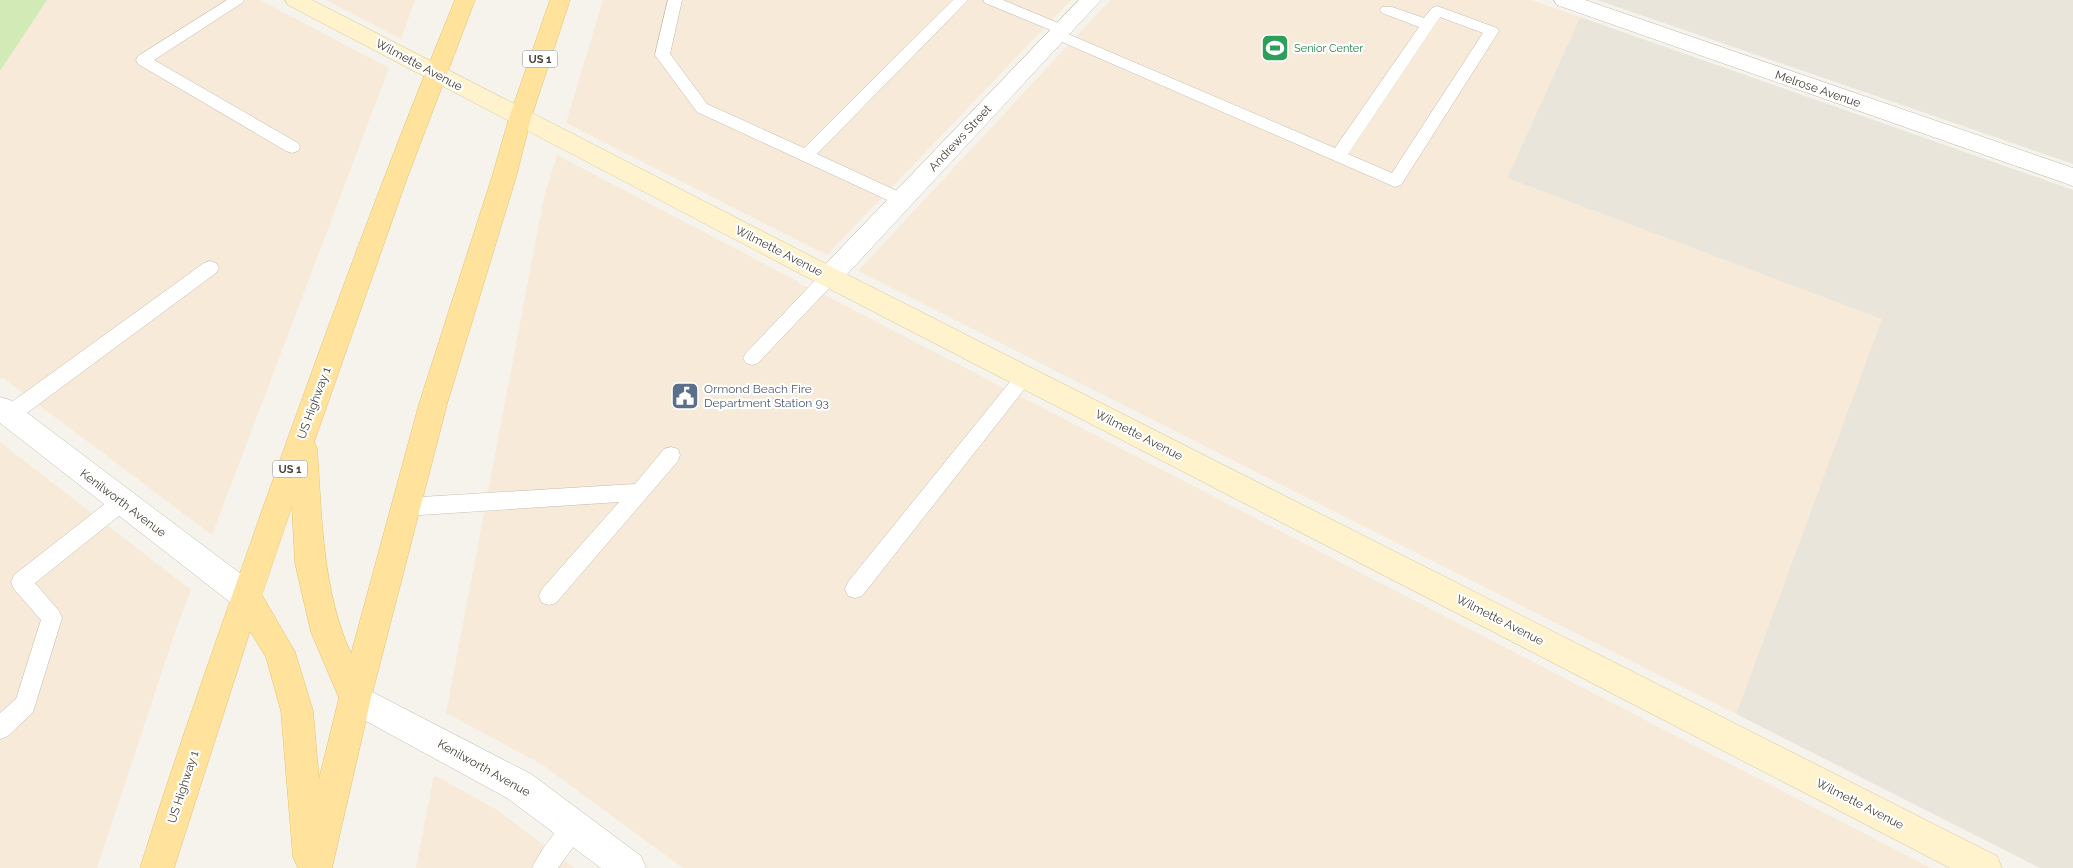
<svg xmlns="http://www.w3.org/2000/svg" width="2073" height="868" font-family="Raleway,sans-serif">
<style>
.residential{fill:#eae5da}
.commercial{fill:#f7ead8}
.green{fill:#d2eab5}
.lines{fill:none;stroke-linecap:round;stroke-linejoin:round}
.lane-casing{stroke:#c2bbae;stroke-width:1}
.street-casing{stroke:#c2bbae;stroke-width:1}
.secondary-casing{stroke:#d6c79b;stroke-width:1}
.primary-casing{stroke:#e6c16a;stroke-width:1}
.lane{fill:#fff;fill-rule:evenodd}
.street{fill:#fff;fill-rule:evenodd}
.secondary{fill:#fff3cd;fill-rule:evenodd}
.primary{fill:#ffe39c;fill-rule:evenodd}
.labels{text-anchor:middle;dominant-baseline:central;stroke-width:4.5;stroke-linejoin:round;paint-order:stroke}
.far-leisure-label{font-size:11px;fill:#27864d;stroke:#fff;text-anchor:start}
.shield{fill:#fff;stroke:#817c74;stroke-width:1}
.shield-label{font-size:11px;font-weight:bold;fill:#4b4439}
.street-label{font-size:12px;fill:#4b4439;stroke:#fff}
.service-label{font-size:12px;fill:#4e5e75;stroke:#fff;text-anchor:start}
</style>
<rect width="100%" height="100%" fill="#f6f3ec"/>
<!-- residential -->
<path class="residential" d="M1597 0H2073V164Z
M1580 17 2073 190V868H2040L1736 714 1881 319 1507 178Z"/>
<!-- commercial -->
<path class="commercial" d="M47 0H260L389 68 212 535 3 378 0 380V71Z
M326 0H415L401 39Z
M603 0H1071L827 255 566 123Z
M1110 0H1531L1580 17 1507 178 1882 319 1736 714 858 271Z
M557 155 799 282V284L815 290 1931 868H683L541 764 446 713 544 197Z
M0 442 191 590 176 629 97 868H0Z
M434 775 497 810 574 868H416Z"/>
<!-- green -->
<path class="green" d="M0 0H47L0 71Z"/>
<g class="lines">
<!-- lane casing -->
<g class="lane-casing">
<path id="lane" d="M227 0H244L242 3 154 60 298 143 300 147 298 151 292 153 286 151 138 64 136 60 138 56Z
M668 0H682L670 54 707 104 804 148 953 0H968L817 154 908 196 910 200 908 204 902 206 896 204 697 112 655 55Z
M983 0H1003L1068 27 1070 30 1068 34 1335 148 1419 27 1382 13 1380 10 1382 7H1392L1424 18 1432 8 1437 6 1497 28 1499 31 1401 185 1395 187 1053 38 1051 35 1053 31 985 3ZM1440 17 1483 33 1392 173 1348 154Z
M210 261 216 263 219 268 216 273 16 421 9 423 2 421 0 416 2 409 204 263Z
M829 270 835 272 838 277 835 282 758 363 752 365 746 363 743 358 746 353 823 272Z
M1024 370 1030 372 1033 377 1030 382 862 596 855 598 848 596 845 589 848 582 1018 372Z
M671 447 678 449 680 455 678 461 556 603 549 605 542 603 539 596 542 589 619 502 405 516 398 513 395 507 398 501 405 498 635 484 664 449Z
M122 493 129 496 132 502 129 508 35 583 59 611 62 618 33 712 8 736 0 739V713L16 699 41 620 14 589 11 582 14 575 115 496Z
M574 816 582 819 585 827 582 835 558 868H532C539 853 560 822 574 816Z"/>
</g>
<!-- street casing -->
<g class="street-casing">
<path id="street" d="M1079 0H1101L838 284 829 287 820 284 816 277 820 270Z
M1554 0H1585L2073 168V186L1557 5Z
M0 397 10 400 257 586 261 596 257 606 246 610 235 606 0 423Z
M355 683 531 774 641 856 646 868H601L507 798 344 709 339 698 344 687Z"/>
</g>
<!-- secondary casing -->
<g class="secondary-casing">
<path id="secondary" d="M285 0H312L838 270 1997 856 2002 868H1950L820 284 288 5Z"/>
</g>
<!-- primary casing -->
<g class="primary-casing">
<path id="primary" d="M455 0H475L406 181 314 442 317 448C322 518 322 589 351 654L419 404 492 177 509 118 550 0H570L531 118 516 177 447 404 371 698 332 868H298L293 857 281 711 266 657 250 631 174 868H140C180 741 225 616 269 491 328 326 388 162 455 0ZM292 506 295 563 311 632 339 698 319 779 313 711 295 652 262 595Z"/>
</g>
<!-- lane -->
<use href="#lane" class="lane"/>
<!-- street -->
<use href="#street" class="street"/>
<!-- secondary -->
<use href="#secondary" class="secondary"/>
<!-- primary -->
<use href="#primary" class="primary"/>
</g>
<!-- icons -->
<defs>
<g id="stadium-square" transform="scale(1.4375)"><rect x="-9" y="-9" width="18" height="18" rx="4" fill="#2e9e5b" stroke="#fff"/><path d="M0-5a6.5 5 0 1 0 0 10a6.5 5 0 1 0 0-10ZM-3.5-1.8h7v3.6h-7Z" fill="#fff"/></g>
<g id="civic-square" transform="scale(1.4375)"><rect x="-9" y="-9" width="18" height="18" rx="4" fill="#5c6f8a" stroke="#fff"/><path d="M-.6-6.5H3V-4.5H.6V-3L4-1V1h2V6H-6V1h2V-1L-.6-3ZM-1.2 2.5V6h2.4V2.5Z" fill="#fff"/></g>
</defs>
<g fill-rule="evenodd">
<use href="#stadium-square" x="1275" y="48"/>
<use href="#civic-square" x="685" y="396"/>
</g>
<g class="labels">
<!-- far-leisure labels -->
<g class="far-leisure-label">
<text x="1294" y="48">Senior Center</text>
</g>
<!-- shield labels -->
<g class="shield">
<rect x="522.5" y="50.5" width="35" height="17" rx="4"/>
<rect x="272.5" y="460.5" width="35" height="17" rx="4"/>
</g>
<g class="shield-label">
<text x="540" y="59">US 1</text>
<text x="290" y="469">US 1</text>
</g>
<!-- street labels -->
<g class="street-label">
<text transform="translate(419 65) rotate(28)">Wilmette Avenue</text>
<text transform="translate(1818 89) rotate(19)">Melrose Avenue</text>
<text transform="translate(960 138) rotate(-47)">Andrews Street</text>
<text transform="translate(779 251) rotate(27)">Wilmette Avenue</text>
<text transform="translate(314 403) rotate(-70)">US Highway 1</text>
<text transform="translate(1139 435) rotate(27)">Wilmette Avenue</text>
<text transform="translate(123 503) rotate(37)">Kenilworth Avenue</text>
<text transform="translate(1500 620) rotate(27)">Wilmette Avenue</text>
<text transform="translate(484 768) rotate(29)">Kenilworth Avenue</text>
<text transform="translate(183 787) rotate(-72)">US Highway 1</text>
<text transform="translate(1860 804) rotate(27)">Wilmette Avenue</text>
</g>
<!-- service labels -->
<g class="service-label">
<text x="704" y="389">Ormond Beach Fire<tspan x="704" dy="14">Department Station 93</tspan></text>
</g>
</g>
</svg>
